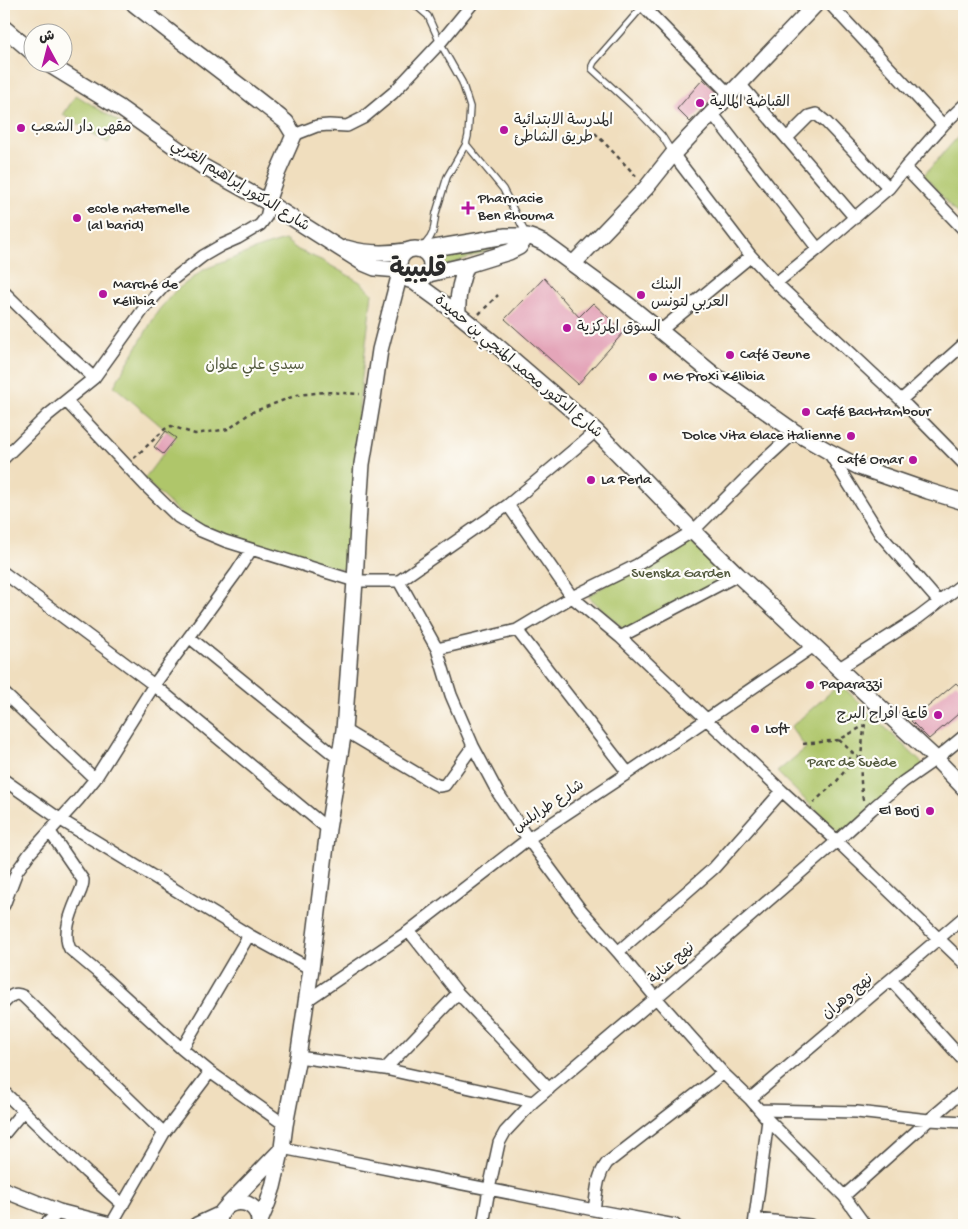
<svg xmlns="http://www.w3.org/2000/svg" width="968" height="1229" font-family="'Gochi Hand','Playpen Sans Arabic',sans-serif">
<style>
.green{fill:#afc66b;stroke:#6d784b}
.building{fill:#e4a5b9}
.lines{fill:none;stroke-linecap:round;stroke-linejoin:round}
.service-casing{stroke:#494641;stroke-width:8}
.minor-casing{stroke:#494641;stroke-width:14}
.tertiary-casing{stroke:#494641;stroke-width:18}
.path{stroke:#494641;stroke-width:2.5;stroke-dasharray:4 4;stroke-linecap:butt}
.service{stroke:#fff;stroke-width:5.5}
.minor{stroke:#fff;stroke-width:11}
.tertiary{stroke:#fff;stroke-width:15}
.poi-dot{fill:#b5179e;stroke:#fdfcf7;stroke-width:2}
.labels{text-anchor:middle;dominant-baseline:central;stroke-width:4.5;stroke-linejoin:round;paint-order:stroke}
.poi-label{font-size:15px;fill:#2b2b2b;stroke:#fdfcf7;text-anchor:start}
.street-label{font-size:15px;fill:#2b2b2b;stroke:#fdfcf7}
.park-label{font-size:15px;fill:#535a3e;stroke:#fdfcf7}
.town-label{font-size:25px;font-weight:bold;fill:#2b2b2b;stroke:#fdfcf7}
</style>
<rect width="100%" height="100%" fill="#fdfcf7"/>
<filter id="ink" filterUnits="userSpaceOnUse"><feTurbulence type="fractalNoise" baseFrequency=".02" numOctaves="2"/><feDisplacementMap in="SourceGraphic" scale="10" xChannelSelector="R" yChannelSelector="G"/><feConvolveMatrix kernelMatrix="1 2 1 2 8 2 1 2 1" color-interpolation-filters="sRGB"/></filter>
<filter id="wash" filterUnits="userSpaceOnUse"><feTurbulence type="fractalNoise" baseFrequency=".0096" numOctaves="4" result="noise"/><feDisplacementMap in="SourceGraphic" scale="20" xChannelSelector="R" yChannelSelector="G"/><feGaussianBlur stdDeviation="1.12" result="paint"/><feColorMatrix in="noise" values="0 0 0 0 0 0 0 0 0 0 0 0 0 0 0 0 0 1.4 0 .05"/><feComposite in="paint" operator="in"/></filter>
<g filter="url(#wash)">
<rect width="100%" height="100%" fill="#f0debe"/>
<!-- green -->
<path class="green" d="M76 95 121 123 108 143 63 115Z
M964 130V222L924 175Z
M285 240 298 250 321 260 360 282 372 293 360 394 348 571 208 532 184 517 144 479 175 438 114 386 158 311 175 291 205 269 262 247Z
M514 241 443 267 438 251Z
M686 537 730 578 631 636 588 596Z
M840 684 924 765 843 837 777 772 806 748 791 727Z"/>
<g id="blocks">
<!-- building -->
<path class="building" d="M703 79 718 93 690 122 677 109Z
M544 278 579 317 593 303 624 332 578 384 505 319Z
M166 431 176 438 163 454 154 447Z
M956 683 964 691V709L929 739 911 721Z"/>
</g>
</g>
<g filter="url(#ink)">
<use href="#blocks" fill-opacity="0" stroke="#494641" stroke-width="1"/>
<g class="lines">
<!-- service casing -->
<g class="service-casing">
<path id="service" d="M414 4 428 16 440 43 462 82 470 107 468 136 466 144 447 177 436 213 433 232 430 238 423 247
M643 6 594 62 592 66V69L638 111 662 136 672 152
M466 144 503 189 526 234"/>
</g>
<!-- minor casing -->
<g class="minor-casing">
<path id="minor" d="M641 4 730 95
M800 4 808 12
M830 4 943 125
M740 84 855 218
M712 113 818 249
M294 135 317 126 329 125 347 126 363 118 393 93 440 43 472 4
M787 138 809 116 816 114 826 122 889 188
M673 154 751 256 776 283 901 400 964 464
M905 168 964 230
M776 283 818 249 889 188 905 168 943 125 964 105
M4 292 59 346 94 378
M660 331 751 256
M901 400 964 344
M66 401 145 485 178 517 201 531 225 541 355 581H399L508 505 596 431
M828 451 880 534 939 602
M4 458 48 415 94 378 145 307 163 287 203 256 222 245 238 238 260 225 266 217 268 209 267 202
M508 505 572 597 620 637 782 791 837 841 964 963
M4 573 154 685 328 829
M399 581 437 649 451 695 473 746 498 793 528 839 580 909 618 952 656 998 723 1073 750 1099 768 1120 844 1196 865 1225
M517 630 628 773
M189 637 339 759
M620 637 738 575
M437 649 517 630 572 597 637 565 693 531 759 465 795 432
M838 669 918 618 964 583
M4 693 95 779
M344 730 433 783 439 786 445 785 473 746
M4 780 61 820 249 935 311 969
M50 832 83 880C83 888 80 892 77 899 71 913 62 935 70 949L101 975 182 1049 210 1072 285 1125
M4 905 17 871 30 853 78 800 95 779 154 685 236 573 251 550
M409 931 458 993 549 1089
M618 952 714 868 782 791
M891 980 964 1061
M306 1001 409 931 528 839 628 773 814 646
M4 1003C10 997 14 991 23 996L164 1133
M182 1049 249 935
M298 1057 385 1069 533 1102
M385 1069 458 993
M4 1092 86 1172 123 1205
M750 1099 964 917
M761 1110 857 1112 929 1120 964 1122
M4 1134 23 1111
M282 1148 594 1210 675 1225
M844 1196 929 1120 964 1090
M594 1210C597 1193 596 1177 607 1163L723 1073
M755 1219 810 1225
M45 1225 59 1212
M111 1225 164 1133 210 1072
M483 1225 489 1189 499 1143 505 1132 533 1102 656 998 837 841 872 809 903 782 936 759 964 736
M754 1225 768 1120"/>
</g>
<!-- tertiary casing -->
<g class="tertiary-casing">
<path id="tertiary" d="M134 4C184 44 236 82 286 122L294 135 276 176 267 202
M4 28 32 52
M45 62 120 108 202 166 267 202 363 263 375 268 399 270
M346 248C366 254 386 254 406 251
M399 265a16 16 0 1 1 32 0a16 16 0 1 1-32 0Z
M422 250 506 236H527L533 238 544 243 626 303 713 374 795 432 828 451 859 467 928 491 964 502
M573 264 646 188 673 154 816 4
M429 274 467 265 509 252 519 247 527 236
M414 282 458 314 495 344 596 431 693 531 738 575 936 759 964 788
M458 314C457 297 460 281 467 265
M4 1190 59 1212 110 1225
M227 1206 281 1150
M260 1221 268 1202 273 1187 282 1148 285 1125 298 1057 311 969 328 829 344 730 355 581 359 508 362 464 373 398 380 350 400 273
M197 1225 221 1214
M219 1225C218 1195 261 1195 259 1225"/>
</g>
<!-- path -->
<path class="path" d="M595 133 637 177
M479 314 498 295
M134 458 165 429 171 426 195 434 229 429 250 413 297 395 325 392 360 394
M839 740 861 760
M803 744 839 740 865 725
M863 800C858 771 862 740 867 712
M813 803 837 781 847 768 852 752"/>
<!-- service -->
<use href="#service" class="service"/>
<!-- minor -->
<use href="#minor" class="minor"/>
<!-- tertiary -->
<use href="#tertiary" class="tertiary"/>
</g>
</g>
<!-- markers -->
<g class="poi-dot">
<circle cx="700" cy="103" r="5"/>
<circle cx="21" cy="128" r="5"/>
<circle cx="504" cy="130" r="5"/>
<path d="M465.5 200.5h5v5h5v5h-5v5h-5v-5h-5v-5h5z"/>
<circle cx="77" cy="218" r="5"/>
<circle cx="103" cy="294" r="5"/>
<circle cx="641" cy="295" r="5"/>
<circle cx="567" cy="328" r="5"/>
<circle cx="730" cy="355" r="5"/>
<circle cx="653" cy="377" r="5"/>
<circle cx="806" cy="412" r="5"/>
<circle cx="851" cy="436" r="5"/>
<circle cx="913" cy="460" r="5"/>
<circle cx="591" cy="480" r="5"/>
<circle cx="810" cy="685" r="5"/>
<circle cx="938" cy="715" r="5"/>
<circle cx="755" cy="729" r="5"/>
<circle cx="930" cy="811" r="5"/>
</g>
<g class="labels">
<!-- poi labels -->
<g class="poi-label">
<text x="710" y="103">القباضة المالية</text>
<text x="514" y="121">المدرسة الابتدائية<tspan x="514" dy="17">طريق الشاطئ</tspan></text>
<text x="31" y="128">مقهى دار الشعب</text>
<text x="478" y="199">Pharmacie<tspan x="478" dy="17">Ben Rhouma</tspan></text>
<text x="87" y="209">ecole maternelle<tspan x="87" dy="17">(al barid)</tspan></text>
<text x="113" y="285">Marché de<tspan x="113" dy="17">Kélibia</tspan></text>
<text x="651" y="286">البنك<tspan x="651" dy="17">العربي لتونس</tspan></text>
<text x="577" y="328">السوق المركزية</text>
<text x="740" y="355">Café Jeune</text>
<text x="663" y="377">MG Proxi Kélibia</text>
<text x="816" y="412">Café Bachtambour</text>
<text x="841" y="436" text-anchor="end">Dolce Vita Glace italienne</text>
<text x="903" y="460" text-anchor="end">Café Omar</text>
<text x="601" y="480">La Perla</text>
<text x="820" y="685">Paparazzi</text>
<text x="928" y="715" text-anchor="end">قاعة افراح البرج</text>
<text x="765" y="729">Loft</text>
<text x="920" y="811" text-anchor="end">El Borj</text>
</g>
<!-- street labels -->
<g class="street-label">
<text transform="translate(240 186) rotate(32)">شارع الدكتور إبراهيم الغربي</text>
<text transform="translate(518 367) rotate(40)">شارع الدكتور محمد المنجي بن حميدة</text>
<text transform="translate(549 807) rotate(-34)">شارع طرابلس</text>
<text transform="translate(672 964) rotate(-41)">نهج عنابة</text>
<text transform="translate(848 997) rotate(-40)">نهج وهران</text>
</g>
<!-- park labels -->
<g class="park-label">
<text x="255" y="366">سيدي علي علوان</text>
<text x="681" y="574">Svenska Garden</text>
<text x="852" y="763">Parc de Suède</text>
</g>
<!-- town labels -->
<g class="town-label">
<text x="418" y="271">قليبية</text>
</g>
</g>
<!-- margin -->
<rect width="968" height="1229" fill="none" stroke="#fdfcf7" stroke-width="20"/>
<!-- north arrow -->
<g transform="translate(48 48) rotate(353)"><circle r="24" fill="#fdfcf7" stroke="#a9a8a5"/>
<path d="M0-4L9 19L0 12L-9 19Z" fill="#b5179e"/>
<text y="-8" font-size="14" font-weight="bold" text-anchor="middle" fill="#2b2b2b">ش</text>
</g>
</svg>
